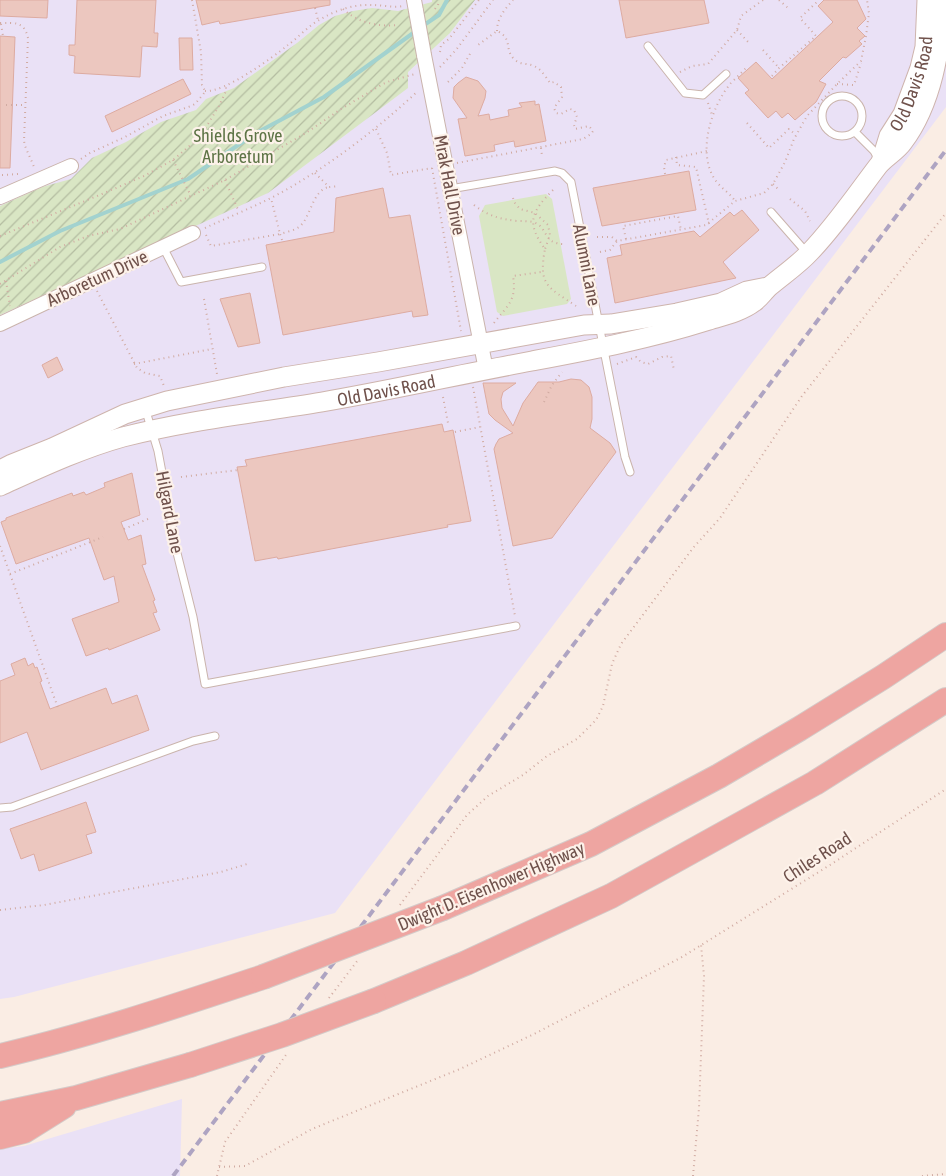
<svg xmlns="http://www.w3.org/2000/svg" width="946" height="1176" font-family="'Asap Condensed',sans-serif">
<style>
.education{fill:#eae1f6}
.grass{fill:#d9e6c4}
.garden{fill:url(#garden-furrows)}
.lines{fill:none;stroke-linecap:round;stroke-linejoin:round}
.stream{stroke:#a2d2cf;stroke-width:4}
.building{fill:#ecc7bf;stroke:#ddaba1}
.lane-casing{stroke:#cab4ac;stroke-width:9}
.street-casing{stroke:#cab4ac;stroke-width:16}
.secondary-casing{stroke:#ceb4ad;stroke-width:21}
.highway-casing{stroke:#d4cbc9;stroke-width:26}
.path{stroke:#d1aba2;stroke-width:2;stroke-dasharray:1 4;stroke-linecap:butt}
.lane{stroke:#fff;stroke-width:7}
.street{stroke:#fff;stroke-width:14}
.secondary{stroke:#fff;stroke-width:19}
.highway{stroke:#eea5a1;stroke-width:24}
.rail{stroke:#aea4c2;stroke-width:4;stroke-dasharray:8 5;stroke-linecap:butt}
.street-bridge-casing{stroke:#cab4ac;stroke-width:16;stroke-linecap:butt}
.highway-bridge-casing{stroke:#d4cbc9;stroke-width:26;stroke-linecap:butt}
.street-bridge{stroke:#fff;stroke-width:14}
.highway-bridge{stroke:#eea5a1;stroke-width:24}
.labels{text-anchor:middle;dominant-baseline:central;stroke-width:4.5;stroke-linejoin:round;paint-order:stroke}
.street-label{font-size:18px;fill:#70524c;stroke:#fdf2ea}
.park-label{font-size:18px;fill:#5e7446;stroke:#fdf2ea}
</style>
<defs>
<pattern id="garden-furrows" width="10" height="10" patternUnits="userSpaceOnUse" patternTransform="scale(1.25)"><rect width="10" height="10" fill="#d9e6c4"/><path d="M-1 1l2-2M0 10L10 0M9 11l2-2" fill="none" stroke="#b4bda1"/></pattern>
</defs>
<rect width="100%" height="100%" fill="#faede4"/>
<!-- education -->
<path class="education" d="M0 0H946V107L335 913 14 997 0 999Z
M182 1099 180 1176H0V1149L24 1146Z"/>
<!-- grass -->
<path class="grass" d="M546 194 552 199 571 299 567 304 503 316 497 312 479 216 485 205Z"/>
<!-- garden -->
<path class="garden" d="M432 0H475L450 33 408 72V88L268 193 0 315V206L42 187 71 179 92 158 126 142 161 122 196 110 206 99 234 88 297 43 319 25 335 16 353 11 372 8 398 11 432 2Z"/>
<g class="lines">
<!-- stream -->
<path class="stream" d="M421 27 439 15 447 0
M0 262 60 231 188 179 256 133 324 97 416 31"/>
</g>
<!-- building -->
<path class="building" d="M0 0H48L47 18 0 16Z
M77 0H156L154 33H158L157 47 142 46 140 77 74 73 75 56 69 55V45H75Z
M196 0H330V5L220 24 219 21 202 25Z
M619 0H704L709 23 626 38Z
M824 0H857L866 19 857 28 865 36 859 41 862 44 846 58 843 57 819 81 826 84 816 102 795 120 788 113 782 118 776 111 768 118 745 93 749 90 738 78 756 62 772 79 833 22 818 6Z
M0 36 15 37 10 168H0Z
M179 38H192L193 70H180Z
M466 77 478 81 486 91 485 98 478 116 489 114 490 120 509 116 508 110 522 107 519 103 535 101V105L539 104 546 141 515 147 514 141 494 145 495 151 465 156 458 119 467 118 453 98 454 87 458 83Z
M183 79 191 94 112 132 105 116Z
M689 171 696 210 602 226 593 188Z
M383 188 389 218 410 215 428 315 413 317 412 311 283 335 266 245 334 232 336 198Z
M742 210 759 230 723 262 736 278 615 303 607 258 622 255 620 245 694 231 700 237 730 212 734 216Z
M250 293 260 343 238 347 220 299Z
M57 357 63 370 48 378 42 365Z
M571 379 581 380 589 387 592 397V419L590 428 610 443 616 452 552 538 513 546 494 449 496 444 499 439 513 433 495 420 489 414 483 383H516L503 392 501 399 502 408 513 426 523 403 538 382H559Z
M442 424 444 432 453 430 471 521 447 525 448 527 278 559 277 557 255 561 237 467 247 466 245 460Z
M132 473 140 515 121 522 128 540 141 535 146 564 142 565 155 600 153 601 157 612 153 613 160 630 109 650 108 648 86 656 72 619 119 602 114 576 104 580 89 538 16 564 1 522 6 520V518L72 493 73 496 84 492 86 495 105 487 104 483Z
M25 658 28 666 33 663 35 668 37 667 42 681 40 682 50 709 106 688 112 704 137 695 149 730 41 770 27 732 0 743V681L15 675 11 664Z
M86 802 96 832 86 835 92 853 39 871 34 854 21 859 10 829Z"/>
<g class="lines">
<!-- lane casing -->
<g class="lane-casing">
<path id="lane" d="M648 46 685 93 703 95 726 74
M822 116a20 20 0 1 1 40 0a20 20 0 1 1-40 0Z
M855 132 874 151 879 160
M450 189 555 171 562 173 571 182 625 457 630 472
M771 212 807 253
M163 247 181 282 262 267
M145 408 158 451 177 553 193 617 205 684 516 626
M0 808 12 807 193 741 215 736"/>
</g>
<!-- street casing -->
<g class="street-casing">
<path id="street" d="M414 0 416 11
M424 55 486 370
M0 197 71 166
M0 324 193 233"/>
</g>
<!-- secondary casing -->
<g class="secondary-casing">
<g id="secondary">
<path id="s1" d="M881 162 889 136 903 114 920 68 925 47 927 0"/>
<path d="M0 470 12 464 52 448 125 414 167 401 284 377 378 362 584 325 611 324 677 313 721 303 747 291 768 287"/>
<path id="s2" d="M0 486C40 468 80 449 123 437 189 420 255 413 322 402 392 390 462 374 532 361 590 350 649 339 706 321 722 316 741 312 754 302 760 298 764 291 770 286 783 275 798 265 810 252 835 226 856 195 878 166 885 157 896 152 903 142 931 105 943 46 941 0"/>
</g>
</g>
<!-- highway casing -->
<g class="highway-casing">
<path id="highway" d="M443 908 591 844 719 776 799 729 883 677 946 635
M374 1001 466 963 611 896 815 783 946 700
M0 1056C90 1035 176 1006 263 977
M0 1114 76 1098 190 1065
M0 1137 24 1131 64 1106"/>
</g>
<!-- path -->
<path class="path" d="M192 0 201 52 202 85 205 91
M779 0 788 8
M315 8 318 20
M343 9C358 23 379 27 398 25
M435 9 438 5 439 0
M0 23C15 23 24 21 28 38L24 141 25 146 35 169
M1 24 3 36
M737 30 749 43
M497 31C497 18 505 9 513 0
M763 50 779 68
M440 52 441 45 449 39 479 0
M440 67 456 50 493 0
M680 72 692 66 708 64 737 30 741 16 763 0
M772 76 779 68 816 36 800 18 819 0
M734 80 746 68
M448 82 462 68 471 52
M731 83C712 105 697 151 714 178 719 187 729 192 735 201
M837 84 854 85 861 63
M205 91C224 93 272 58 288 45 299 37 309 25 321 19 336 10 355 4 372 5 382 5 393 8 403 6
M708 103 712 115
M6 105H26
M747 123 769 148 789 129 796 135
M376 129 387 153 391 175 432 168
M541 148 542 156
M676 157 677 165 696 167 709 224
M81 159 90 153 125 137 163 116 191 106 195 104 205 92
M173 160 191 196
M457 163 583 139 591 134 593 131 589 126 575 129 574 125 577 117 574 110 570 109 561 114 556 113 554 108 562 97 561 87 554 82 550 83C546 77 541 69 534 66 527 63 521 65 515 60 503 49 514 39 497 31L478 45
M432 168 461 331
M315 173 329 187 339 186
M665 174 664 167 666 160 707 151
M2 175 19 174
M225 180 239 212
M773 184 780 191
M553 190C531 212 526 223 545 249 538 286 548 287 576 306
M513 198 515 203 520 209 535 213 548 225 550 235 545 249
M790 199 805 211 810 221
M474 205C488 216 500 219 517 221 523 221 528 221 533 222 549 227 542 244 564 244
M205 228C231 216 259 205 284 191 333 163 377 129 418 91
M206 235 211 246 280 234 271 198
M0 236 102 194 144 176 173 160 200 137 219 106 226 91V86
M597 237H612L617 241 706 225 735 201 764 193 773 184 785 162 794 139 807 116 837 84 861 61 866 36 869 13 867 0
M626 239 623 226 678 216 681 230
M282 240 280 234C286 232 293 231 299 227 311 218 312 190 329 187
M600 252 610 250 617 241
M6 281 10 306
M0 284 60 247 88 236 120 229 225 180 306 133 341 109 383 84 390 81 415 74
M97 291 137 368 145 373 160 376 164 386
M204 299 217 374
M494 323C508 305 517 300 513 276L541 272
M134 364 212 349
M617 364 636 357 641 362 648 364 662 357 671 356 674 370
M473 387 515 616
M443 397 448 423
M544 402 552 385 562 372
M455 432 480 427
M181 477 238 470
M124 529 148 519
M0 546 58 708
M10 574 103 537
M400 905 467 815 488 796 523 775 547 756 577 739 596 720 603 706 612 664 621 644 693 548 720 518 802 396 946 213
M0 910 44 905 221 872 247 864
M329 998 358 960
M219 1167 245 1166 312 1129 460 1069 534 1034 682 957 830 865 946 789
M217 1176 225 1142 288 1052
M693 1176 699 1108 704 976 701 945
M922 1176 946 1174"/>
<!-- lane -->
<use href="#lane" class="lane"/>
<!-- street -->
<use href="#street" class="street"/>
<!-- secondary -->
<use href="#secondary" class="secondary"/>
<!-- highway -->
<use href="#highway" class="highway"/>
<!-- rail -->
<path class="rail" d="M173 1176 946 150"/>
<!-- street-bridge casing -->
<g class="street-bridge-casing">
<path id="street-bridge" d="M416 11 424 55"/>
</g>
<!-- highway-bridge casing -->
<g class="highway-bridge-casing">
<path id="highway-bridge" d="M263 977 443 908
M190 1065 282 1035 374 1001"/>
</g>
<!-- street-bridge -->
<use href="#street-bridge" class="street-bridge"/>
<!-- highway-bridge -->
<use href="#highway-bridge" class="highway-bridge"/>
</g>
<g class="labels">
<!-- street labels -->
<g class="street-label">
<text stroke="none"><textPath href="#s1" startOffset="85">Old Davis Road</textPath></text>
<text transform="translate(450 185) rotate(79)">Mrak Hall Drive</text>
<text transform="translate(587 265) rotate(79)">Alumni Lane</text>
<text transform="translate(97 278) rotate(-25)">Arboretum Drive</text>
<text stroke="none"><textPath href="#s2" startOffset="400">Old Davis Road</textPath></text>
<text transform="translate(170 512) rotate(79)">Hilgard Lane</text>
<text transform="translate(817 857) rotate(-33)">Chiles Road</text>
<text transform="translate(491 886) rotate(-23)">Dwight D. Eisenhower Highway</text>
</g>
<!-- park labels -->
<g class="park-label">
<text x="238" y="135">Shields Grove<tspan x="238" dy="21">Arboretum</tspan></text>
</g>
</g>
</svg>
